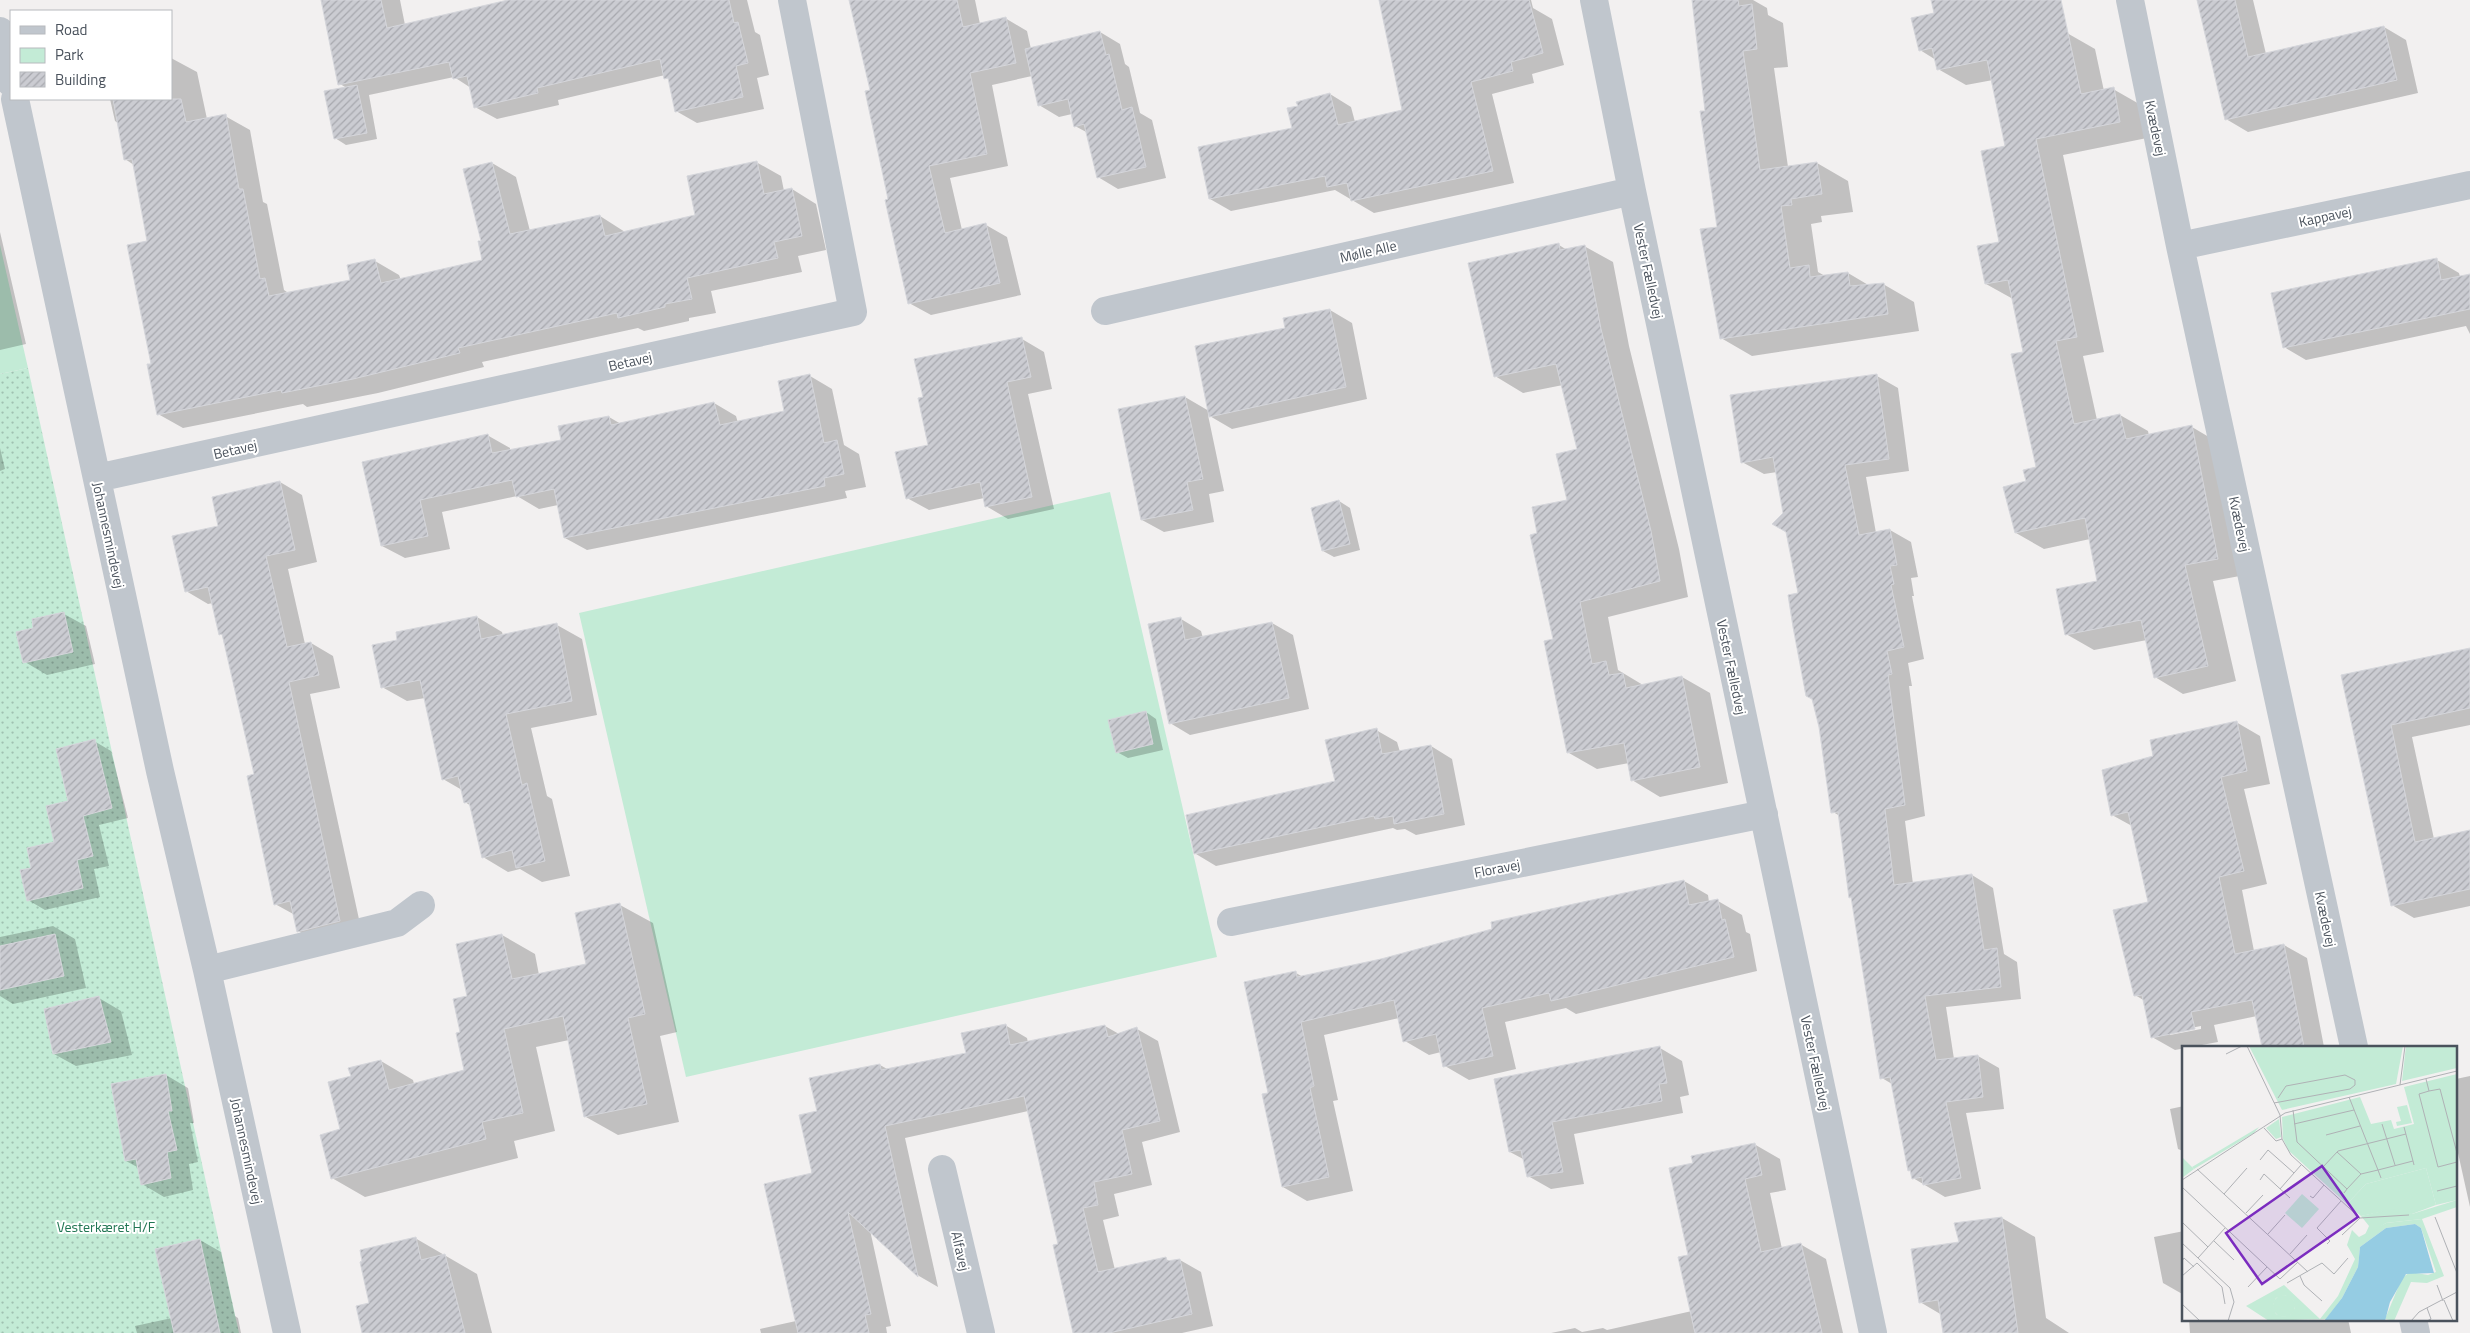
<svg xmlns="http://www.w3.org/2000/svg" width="2470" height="1333" font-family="'Titillium Web',sans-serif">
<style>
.park{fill:#c3ebd6}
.garden{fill:url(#garden-dots)}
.shadow{fill:#0003;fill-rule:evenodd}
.building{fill:url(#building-hatch);stroke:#d5d6db}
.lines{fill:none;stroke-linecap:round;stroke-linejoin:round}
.minor{stroke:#c0c6cd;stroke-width:28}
.labels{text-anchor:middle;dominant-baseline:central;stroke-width:4;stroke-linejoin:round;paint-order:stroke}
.street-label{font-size:14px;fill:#4a525c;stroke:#fff}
.park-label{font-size:14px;fill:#217653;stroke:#fff}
.inset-road{fill:none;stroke:#afb1b5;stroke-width:1}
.view{fill:#7b2cbf;fill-opacity:0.15;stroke:#7b2cbf;stroke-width:2.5}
.inset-edge{fill:none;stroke:#4a525c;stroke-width:2.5}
</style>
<defs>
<pattern id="garden-dots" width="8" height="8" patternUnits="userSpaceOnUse" patternTransform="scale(1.25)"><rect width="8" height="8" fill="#c3ebd6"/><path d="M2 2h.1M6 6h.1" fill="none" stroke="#a0c1b1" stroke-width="1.8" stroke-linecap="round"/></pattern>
<pattern id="building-hatch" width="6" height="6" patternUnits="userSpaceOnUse" patternTransform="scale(1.25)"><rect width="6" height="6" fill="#cbccd2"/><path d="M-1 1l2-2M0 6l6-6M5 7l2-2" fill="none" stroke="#a7a8ae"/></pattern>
</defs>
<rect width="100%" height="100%" fill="#f2f0f0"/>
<!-- park -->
<path class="park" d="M0 245 28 368 0 374Z
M1110 492 1217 957 686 1077 579 613Z"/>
<!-- garden -->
<path class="garden" d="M28 368 239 1333H0V374Z"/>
<!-- shadow -->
<path class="shadow" d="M322 0H400L405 25 514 0H747L755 32 760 35 769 75 757 78 764 109 697 123 676 111 670 81 665 75 558 100 559 105 497 119 475 107 471 88 454 77 369 95 377 139 346 145 335 138 347 88 340 84Z
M858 0H975L980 24 1005 18 1027 31 1031 49 1100 32 1120 44 1125 64 1129 67 1140 113 1152 120 1166 178 1118 189 1098 177 1088 133 1075 126 1072 114 1059 117 1039 105 1032 76 992 85 1008 166 950 178 962 230 986 225 1007 237 1021 295 931 315 909 303 890 200Z
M1380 0H1531L1533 8 1552 19 1564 65 1532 74 1534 83 1492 94 1514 183 1374 213 1335 190 1231 211 1210 199 1293 129 1299 107 1330 94 1351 107 1355 122 1404 111Z
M1693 0H1753L1767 8 1768 15 1783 23 1788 67 1774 68 1788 167 1817 163 1848 181 1853 212 1821 216 1822 222 1811 224 1818 272 1825 276 1848 273 1870 286 1883 284 1914 302 1919 331 1752 356 1721 338 1718 228Z
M1933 0H2055L2067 33 2095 49 2104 91 2113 89 2141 105 2147 138 2063 155 2104 352 2083 356 2097 420 2120 415 2148 431 2149 436 2192 427 2219 443 2245 575 2213 581 2236 681 2183 694 2155 677 2147 640 2094 650 2066 634 2098 582 2090 539 2044 549 2016 533 2027 482 2038 468 2025 353 2013 299 1986 284 2000 243 2007 147 1993 80 1966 85 1938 69 1936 60 1920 50 1936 13Z
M2198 0H2253L2266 54 2384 27 2406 40 2418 93 2248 132 2226 119Z
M171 58 197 72 207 119 225 116 250 130 263 202 267 204 284 290 290 294 351 281 375 261 399 275 401 280 484 261 482 242 492 163 516 177 530 231 600 216 625 232 697 216 756 162 781 176 784 191 792 189 816 204 826 250 798 256 802 272 711 291 716 313 689 318V321L644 331 638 328 482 362 484 367 378 393 307 407 303 404 183 428 158 414 152 365 148 242 134 165 125 159 118 123 115 121 110 99H171Z
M0 232 26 344 0 350Z
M1559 245 1567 250 1584 246 1613 262 1629 346 1679 549 1688 597 1608 617 1618 670 1643 685 1682 677 1710 693 1728 783 1660 797 1632 780 1629 763 1597 769 1569 753 1539 534 1568 501 1579 450 1563 385 1523 393 1495 376Z
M2437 260 2459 273 2460 277 2470 275V334L2466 326 2306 360 2284 347Z
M1330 310 1352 323 1367 399 1232 429 1208 415 1224 491 1209 494 1214 522 1164 532 1142 520 1185 397 1209 411 1287 329Z
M1022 339 1044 352 1052 389 1028 394 1054 509 1008 519 986 506 984 498 929 510 907 498 930 446 924 398Z
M810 376 832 389 844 445 859 454 866 487 845 491 847 498 587 550 565 538 558 505 539 509 517 496 442 512 450 549 405 558 382 546 364 463 487 435 510 448V451L563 440 609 417 621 424 714 403 736 416 738 423 786 412Z
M1877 376 1898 388 1909 471 1866 477 1876 533 1890 530 1911 542 1918 577 1911 578 1914 596H1912L1924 659 1908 663 1912 686H1909L1925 816 1905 821 1913 884 1972 875 1993 888 2004 954 2017 962 2021 999 1946 1007 1954 1059 1978 1056 1999 1068 2004 1109 1966 1113 1981 1189 1945 1197 1913 1178 1912 1172 1909 1170 1892 1084 1882 1078 1852 898 1850 897 1840 816 1833 812 1799 594 1777 472 1764 474 1742 462Z
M0 448 5 469 0 471Z
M280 482 302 495 317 562 288 569 305 644 311 643 333 656 340 688 310 694 362 933 320 944 298 931 295 915 275 904 255 775 224 636 220 634 213 603 208 604 186 591 220 527Z
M1339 501 1350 508 1360 550 1334 557 1323 551Z
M64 614 86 626 95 664 47 675 25 662 35 629Z
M477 617 502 632 503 636 557 625 582 639 597 715 531 728 547 796 552 799 570 876 542 882 520 869 508 872 483 857 471 806 465 802 462 790 443 779 425 698 407 701 382 687 399 641Z
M1181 619 1201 631 1203 638 1272 623 1293 635 1309 709 1190 735 1170 723Z
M2470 649V725L2412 737 2434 839 2470 831V906L2414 918 2392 905 2342 676Z
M1146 712 1156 719 1163 750 1128 758 1117 752Z
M2236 722 2260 736 2270 784 2244 789 2267 884 2242 890 2254 951 2284 945 2307 958 2324 1047H2264L2257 1016 2214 1025 2218 1042 2175 1050 2152 1037 2145 1001 2135 995 2149 903 2132 826 2112 815 2155 757ZM2201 1026V1029L2170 1035V1032Z
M1376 730 1397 742 1400 752 1431 746 1452 759 1465 825 1416 835 1405 829 1397 830 1393 828 1216 866 1196 854 1336 782Z
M94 741 111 751 128 818 99 825 109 866 94 869 100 897 45 910 28 900 33 869 56 843Z
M1684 881 1708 895 1709 902 1718 901 1742 915 1746 932 1750 934 1757 971 1576 1014 1566 1008 1505 1022 1516 1069 1469 1080 1445 1066 1441 1052 1429 1055 1405 1041 1399 1018 1324 1035 1338 1100 1333 1101 1353 1191 1307 1201 1283 1187 1269 1094 1296 973 1303 977 1381 960Z
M620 905 653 923 677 1032 660 1036 679 1122 618 1135 586 1117 569 1040 536 1047 555 1131 514 1141 518 1158 365 1197 332 1178 352 1077 381 1061 413 1080 414 1084 466 1071 462 1033 469 997 502 935 535 954 539 975 587 965Z
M53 926 75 939 86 988 13 1004 0 996V937Z
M99 998 121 1011 132 1055 76 1066 54 1054Z
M1005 1025 1027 1038 1028 1043 1105 1026 1119 1034 1137 1029 1158 1041 1180 1132 1142 1142 1152 1185 1114 1194 1119 1216 1103 1220 1115 1270 1166 1259 1171 1262 1180 1260 1201 1272 1213 1326 1182 1333H1074L1059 1245 1028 1111 905 1138 938 1287 919 1276 870 1230 891 1326 886 1327 887 1333H761L760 1329 796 1321 818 1112 880 1065 889 1070 967 1054Z
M1660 1048 1682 1061 1689 1095 1680 1097 1683 1113 1574 1134 1584 1184 1551 1189 1528 1176 1525 1160 1510 1152 1495 1080Z
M166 1075 188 1088 194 1123H190L198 1162 189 1164 193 1190 164 1197 142 1184 139 1168 126 1161Z
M2470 1076V1207L2456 1144V1079Z
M2184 1106V1156L2183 1151 2178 1149 2170 1109Z
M1754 1144 1780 1159 1786 1190 1770 1193 1782 1249 1800 1244 1826 1259 1843 1333H1551L1575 1328 1582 1332 1603 1328 1607 1330 1692 1311 1689 1256 1695 1164Z
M2002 1218 2035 1237 2046 1318 2069 1333H1944L1942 1315 1920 1302 1960 1243Z
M2184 1231V1295L2163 1283 2154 1237Z
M415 1238 477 1274 492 1333H364Z
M200 1240 221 1252 235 1316 238 1318 241 1333H137L135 1326 172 1318Z
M2189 1319H2348L2351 1333H2190Z"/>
<!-- building -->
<path class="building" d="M321 0H381L387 28 508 0H729L734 23 738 22 748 63 736 66 743 97 675 112 668 78 664 79 660 59 537 88 538 93 474 108 467 76 453 79 449 62 338 85Z
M849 0H957L963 27 1006 17 1016 63 970 73 987 154 929 166 945 233 986 223 1000 283 908 304 885 200 888 199 865 91 870 90Z
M1379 0H1529L1543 53 1511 62 1513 71 1471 82 1493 171 1351 201 1347 183 1327 187 1325 176 1209 199 1198 147 1292 128 1287 108 1298 106 1296 102 1330 93 1338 125 1402 110Z
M1692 0H1738L1739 6 1752 4 1757 49 1743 51 1760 170 1817 162 1822 194 1791 199 1792 205 1781 206 1790 268 1809 265 1810 277 1848 272 1850 286 1884 283 1888 314 1720 339 1700 229 1717 227 1700 111H1705Z
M1931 0H2061L2081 94 2114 87 2120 122 2036 139 2077 337 2056 341 2074 424 2120 414 2126 439 2192 425 2218 559 2185 565 2208 666 2154 678 2141 620 2065 635 2056 589 2097 581 2085 518 2015 533 2003 487 2026 481 2023 470 2036 467 2011 354 2023 352 2008 280 1985 284 1977 246 1999 242 1981 151 2005 146 1987 60 1937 70 1932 48 1919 51 1911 18 1934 13Z
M2197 0H2235L2248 57 2384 26 2397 80 2225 120Z
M1100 31 1106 55 1109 54 1122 110 1132 107 1146 167 1097 178 1084 124 1074 127 1068 99 1038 106 1025 49Z
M357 85 367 133 334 139 324 91Z
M113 99H181L186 122 226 114 239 189H243L260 279 265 278 269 296 350 280 347 265 375 259 381 283 482 260 478 241H481L463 169 492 162 510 234 600 215 605 236 695 215 687 176 757 161 764 194 792 188 802 236 774 242 778 258 687 278 692 299 665 304V307L618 318 617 313 458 348 460 353 353 379 282 393 281 390 157 415 147 364H151L127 245 147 241 132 159 124 160Z
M1559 243 1560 250 1585 245 1601 329 1651 531 1660 581 1580 602 1592 664 1606 661 1609 675 1623 673 1626 688 1682 676 1700 767 1631 781 1624 743 1567 753 1544 641 1553 639 1530 535 1537 533 1532 507 1567 500 1556 454 1577 449 1556 364 1494 377 1468 263Z
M2437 258 2441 280 2470 274V309L2283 348 2271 293Z
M1330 309 1346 387 1209 417 1195 346 1285 328 1283 318Z
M1022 337 1031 377 1007 382 1032 497 985 507 980 482 906 499 895 452 928 445 918 398 923 397 914 359Z
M810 374 824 443 837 440 844 474 824 478 825 486 564 538 554 489 516 497 512 480 420 500 428 536 381 546 362 462 488 434 492 453 561 440 558 426 609 416 611 425 714 402 720 425 784 411 778 381Z
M1877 374 1889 459 1845 465 1859 535 1890 529 1897 565 1890 566 1894 584 1891 585 1904 647 1887 651 1892 674 1888 675 1905 805 1885 809 1894 885 1972 874 1984 950 1997 948 2001 987 1925 996 1936 1060 1978 1055 1983 1097 1946 1102 1961 1178 1923 1185 1922 1177 1912 1179 1910 1170 1908 1171 1890 1077 1880 1079 1851 897 1849 898 1838 812 1831 813 1819 727 1812 699 1806 696 1793 627 1788 595 1798 593 1786 532 1772 524 1783 513 1773 457 1741 463 1730 395Z
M1185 396 1203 479 1187 482 1193 510 1141 520 1118 409Z
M280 481 295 550 266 556 287 647 311 642 319 675 289 682 340 921 297 932 290 901 274 905 247 776 254 774 222 634 219 635 208 587 185 592 172 536 218 526 212 497Z
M1339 500 1350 544 1322 551 1311 508Z
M64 612 73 652 23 663 16 632 33 628 32 619Z
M477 616 481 639 557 623 572 701 506 714 522 785 527 783 545 861 516 868 512 850 482 858 469 802 464 803 458 776 442 780 420 680 381 688 372 645 397 640 396 632Z
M1181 617 1185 640 1272 622 1289 698 1169 724 1148 624Z
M2470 648V708L2391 725 2415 842 2470 830V889L2391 906 2341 675Z
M1146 711 1153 744 1116 753 1108 720Z
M2237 721 2247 771 2221 777 2244 871 2219 877 2235 954 2284 944 2304 1047H2262L2252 1000 2191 1012 2195 1029 2151 1038 2142 995 2134 996 2113 910 2148 902 2128 812 2111 816 2102 770 2153 756 2150 740Z
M1377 728 1382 754 1431 745 1444 814 1394 824 1393 816 1375 819 1374 816 1194 854 1186 815 1335 781 1325 740Z
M95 739 112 808 83 816 93 856 77 860 83 888 27 901 20 870 31 868 27 848 54 842 46 806 68 801 56 749Z
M1684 880 1689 905 1718 899 1722 920 1725 919 1734 957 1551 1001 1549 993 1482 1008 1493 1056 1443 1067 1436 1034 1403 1042 1394 1000 1301 1022 1314 1086 1310 1088 1329 1177 1282 1187 1262 1094 1268 1093 1244 982 1296 971 1297 977 1381 959 1492 929 1491 922Z
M620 903 645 1014 628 1018 647 1104 584 1117 563 1016 504 1029 523 1113 482 1122 486 1139 331 1179 320 1135 340 1129 328 1082 351 1076 348 1068 381 1060 389 1090 464 1070 456 1033 460 1032 453 999 467 996 456 944 502 934 512 979 586 964 575 913Z
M55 934 64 976 0 990V946Z
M99 996 111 1042 53 1054 44 1009Z
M1006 1024 1010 1045 1105 1025 1108 1037 1137 1027 1160 1121 1122 1130 1132 1174 1094 1182 1098 1205 1083 1208 1098 1272 1166 1257 1167 1261 1180 1259 1192 1314 1109 1333H1073L1053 1245 1058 1244 1024 1096 885 1126 918 1277 848 1212 871 1314 865 1315 869 1333H798L764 1184 812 1173 799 1115 817 1111 809 1078 880 1064 881 1070 966 1053 961 1033Z
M1660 1046 1667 1083 1659 1084 1662 1101 1552 1122 1563 1172 1527 1177 1521 1150 1509 1152 1494 1079Z
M166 1074 172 1111H168L177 1150 167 1152 171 1178 141 1185 136 1159 125 1161 111 1084Z
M1755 1143 1762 1175 1745 1179 1761 1252 1801 1243 1822 1333H1695L1678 1257 1688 1255 1669 1168 1693 1163 1691 1156Z
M2002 1217 2018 1333H1943L1938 1300 1919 1303 1911 1249 1959 1242 1954 1223Z
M416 1237 421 1260 445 1254 465 1333H362L356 1306 369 1303 360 1262 362 1261 360 1250Z
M200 1239 220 1333H174L155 1249Z"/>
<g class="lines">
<!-- minor -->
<path class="minor" d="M1594 0 1632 191 1873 1333
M2130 0 2180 246 2354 1047
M0 31 11 83
M15 99 160 771 207 970 287 1333
M2180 246 2470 185
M1105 311 1632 191
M97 478 853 312 792 0
M1231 922 1764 814
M207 970 397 923 421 905
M942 1169 981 1333
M2413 1319 2416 1333"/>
</g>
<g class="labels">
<!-- street labels -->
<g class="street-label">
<text transform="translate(2156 128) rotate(78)">Kvædevej</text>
<text transform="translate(2325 216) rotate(-12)">Kappavej</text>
<text transform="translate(1368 251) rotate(-13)">Mølle Alle</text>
<text transform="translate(1649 271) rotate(78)">Vester Fælledvej</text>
<text transform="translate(630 361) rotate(-13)">Betavej</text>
<text transform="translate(235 449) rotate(-13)">Betavej</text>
<text transform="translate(2240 524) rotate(78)">Kvædevej</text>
<text transform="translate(109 535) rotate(78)">Johannesmindevej</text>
<text transform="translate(1732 667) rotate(78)">Vester Fælledvej</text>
<text transform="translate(1497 868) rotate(-11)">Floravej</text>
<text transform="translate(2326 919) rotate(78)">Kvædevej</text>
<text transform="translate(1816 1063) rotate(78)">Vester Fælledvej</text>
<text transform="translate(247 1151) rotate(78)">Johannesmindevej</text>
<text transform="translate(961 1251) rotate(77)">Alfavej</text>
</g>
<!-- park labels -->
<g class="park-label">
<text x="106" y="1226">Vesterkæret H/F</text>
</g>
</g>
<!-- overview -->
<g transform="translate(2182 1046)">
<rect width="275" height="275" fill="#f2f0f0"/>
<path d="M0 111 12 123 0 132ZM240 173 262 230 245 237 229 236 212 275 203 273 220 232 228 226 246 229 254 226 239 182 233 178 204 182 178 201 176 221 160 252 144 273 113 275 138 273 156 250 173 213 165 199 170 184 177 191 204 177ZM91 260a11 11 0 1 1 22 0a11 11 0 1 1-22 0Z" fill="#c3ebd6"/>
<path d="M77 81 72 87 12 123 10 121ZM275 154V161L240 173 204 177 182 191 187 180 179 170 213 162 230 168ZM102 239 138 273 87 275 64 260ZM103 249 111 254 113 262 109 268 102 271 94 268 91 259 94 252Z" fill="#c3ebd6" fill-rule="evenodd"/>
<path d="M67 0H221L214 38 100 64ZM224 0H275V22L220 35ZM97 73 99 91 94 93 84 82ZM244 122 254 159 230 168 215 167 213 163 179 170 165 158 184 138ZM120 148 137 163 120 182 103 167Z" fill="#c3ebd6"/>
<path d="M275 28V154L254 159 244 122 184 138 165 158 107 105 101 93 100 71 178 51 189 78 209 74 212 83 232 78 222 41ZM225 59 230 77 215 80 214 76 219 75 215 61Z" fill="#c3ebd6"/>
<path d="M233 178 239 182 252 227 224 228 208 256 203 275H142L160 252 176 221 178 201 204 182Z" fill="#95cce3"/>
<path class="inset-road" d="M65 0 98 69 100 93 109 109 178 172 227 169M44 8 60 0M244 33 247 45 237 48 256 121 275 116M218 39 223 0M247 45 258 43 275 107M167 51 196 124 231 115 232 119M92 57 168 43 173 39V34L163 29 104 40 96 52M111 64 115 96 165 143 162 147M112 78 172 64M200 78 213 119M222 81 231 115M82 82 94 95 100 93M144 89 178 80M155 106 179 128M78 114 86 104 112 127M141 121 156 105 224 88M15 123 126 226M0 134 103 67 275 25M78 134 82 128 108 152M0 141 98 233 116 216M98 143 119 119M165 143 179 128 196 124 199 132M255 145 275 140M42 148 65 122M128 150 131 152 142 139M64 167 81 149M253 171 275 227M0 176 26 201M86 188 103 169M160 189 178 172M32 195 52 214M0 197 48 242 52 256 46 275M145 198 148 195 135 182 159 155M108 208 125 189M16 212 43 182M0 215 2 212 12 221M15 217 40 241 43 258M0 230 15 217M118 230 122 239 140 255M105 237 140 217 152 228 166 212M255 239 261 255M66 241 85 221M262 254 271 275M0 258 18 275M245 262 249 273 245 275M229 275 237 266 275 246"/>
<path class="view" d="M140 120 176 171 80 238 44 187Z"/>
<rect width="275" height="275" class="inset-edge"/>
</g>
<!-- legend -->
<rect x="10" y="10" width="162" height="90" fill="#ffffff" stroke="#b7babe"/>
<rect x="20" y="26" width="25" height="8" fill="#c0c6cd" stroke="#b7babe"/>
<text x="55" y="35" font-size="15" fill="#4a525c">Road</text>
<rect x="20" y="48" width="25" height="15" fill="#c3ebd6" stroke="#b7babe"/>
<text x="55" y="60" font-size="15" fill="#4a525c">Park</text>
<rect x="20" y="72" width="25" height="15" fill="url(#building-hatch)" stroke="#b7babe"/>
<text x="55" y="85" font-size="15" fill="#4a525c">Building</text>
</svg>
